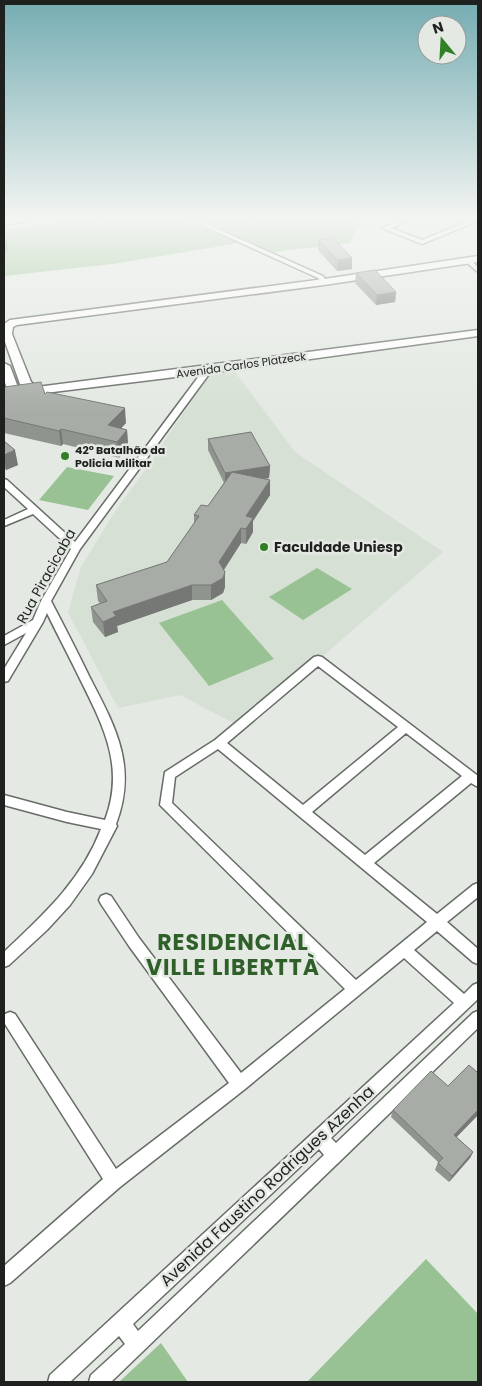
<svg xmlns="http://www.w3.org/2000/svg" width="482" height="1386" font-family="Poppins,sans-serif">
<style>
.built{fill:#d6e0d4}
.green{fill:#98c293}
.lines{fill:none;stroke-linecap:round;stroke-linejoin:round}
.street-casing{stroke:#676c67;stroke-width:3}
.secondary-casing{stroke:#676c67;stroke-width:3}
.street{fill:#fff;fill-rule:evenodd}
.secondary{fill:#fff;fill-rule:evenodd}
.wall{fill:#90948f}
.shaded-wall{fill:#757874}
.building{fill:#a7aca6;stroke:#757874}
.poi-dot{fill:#327f28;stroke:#e4e9e3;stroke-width:2}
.labels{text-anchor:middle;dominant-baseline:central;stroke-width:5;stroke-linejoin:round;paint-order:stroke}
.far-street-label{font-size:11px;fill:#1f211f;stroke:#e4e9e3}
.far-poi-label{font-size:11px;font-weight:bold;fill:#1f211f;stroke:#e4e9e3;text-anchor:start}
.poi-label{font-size:14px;font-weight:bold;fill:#1f211f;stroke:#e4e9e3;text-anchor:start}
.street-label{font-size:14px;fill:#1f211f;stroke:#e4e9e3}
.near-street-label{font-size:16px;fill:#1f211f;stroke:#e4e9e3}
.near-district-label{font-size:22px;font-weight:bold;letter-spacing:1px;fill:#2f6029;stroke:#e4e9e3}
</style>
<rect width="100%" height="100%" fill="#e4e9e3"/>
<!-- built -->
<path class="built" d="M233 369 295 452 443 552 241 727 180 695 118 708 68 612 81 567 116 510 146 469 211 371Z"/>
<!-- green -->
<path class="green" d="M65 218H88L98 222 114 218H179L239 243 113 264 4 276V229L48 223Z
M198 218H362L350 243 273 252Z
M67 467 114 476 88 510 39 500Z
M317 568 352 589 303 620 269 597Z
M222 600 274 659 209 686 159 623Z
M426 1259 478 1314V1382H307Z
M161 1343 188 1382H119Z"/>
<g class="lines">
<!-- street casing -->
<g class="street-casing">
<path id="street" d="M31 218H45L4 225V221Z
M186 218H193L323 276 327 282 322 283 318 278Z
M407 218H415L391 228 422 240 466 222 457 218H465L475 222 422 244 382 228Z
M466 260H470L478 267V272L466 262Z
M205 368 212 370 80 549 51 601C64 626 77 651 89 676 115 726 138 766 116 824L117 826 92 874 70 905 47 930 9 965 4 967V952C43 915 81 881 101 829L67 822 4 805V795L67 812 105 820C125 768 104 727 81 681 70 658 58 636 47 613L43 622 8 681 4 682V669L26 633 4 645V636L33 620 41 601 71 549 33 514 4 526V520L28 509 4 487V479L7 480 75 542Z
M318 656 322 657 478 776V787L471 783 374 863 437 914 473 885 478 883V897L447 922 478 949V964L473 962 437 931 414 950 464 994 473 985 478 983V999L331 1138 336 1143 473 1013 478 1011V1028L111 1382H89L91 1375 125 1344 119 1336 70 1382H48L50 1375 454 1003 404 958 245 1089 120 1187 10 1283 4 1286V1266L103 1179 5 1024V1014L10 1012 15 1014 116 1169 229 1083 129 946 101 904 99 900 101 896 106 894 111 896 139 938 241 1073 345 989 160 805 165 772 215 740 314 657ZM318 666 398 727 303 805 227 743ZM406 733 462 776 365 855 312 812ZM218 749 427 922 356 980 172 803 175 777ZM319 1149 324 1155 138 1331 133 1324Z"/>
</g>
<!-- secondary casing -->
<g class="secondary-casing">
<path id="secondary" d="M478 256V262L324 285 17 325 13 327 12 334 31 382 37 387 478 330V336L208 373 4 398V392L8 391 4 380V363L10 366 19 390 25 389 20 384 4 339V324L10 320 324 279Z"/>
</g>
<!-- street -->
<use href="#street" class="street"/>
<!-- secondary -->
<use href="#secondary" class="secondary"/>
</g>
<!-- wall -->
<path class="wall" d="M318 240 352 269 337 271 318 250Z
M356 273 396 292 395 302 376 305 355 283Z
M4 387 45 394 126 423 121 428 127 430 128 445 119 458 63 444 61 446 4 433Z
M208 439 270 466 269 478 264 479 270 495 253 521V532L246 544 241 543 224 570 225 572V587L223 593 211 600H192L117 626 118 632 105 637 93 622 91 607 100 603 98 601 96 585 167 562 194 524V515L208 506 224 483 208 450Z
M4 441 18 465 6 470 4 468Z
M478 1071V1115L456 1137 473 1152 470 1158 449 1182 435 1170 438 1162 391 1117 393 1110 448 1086Z"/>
<!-- shaded-wall -->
<path class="shaded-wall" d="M7 240 8 251 4 252V241Z
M352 258V269L337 271 338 260Z
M396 292 395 302 376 305 377 295Z
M125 408 126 423 110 440 108 425Z
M61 429 63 444 61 446 59 431Z
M127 430 128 445 119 458 117 442Z
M15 450 18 465 6 470 4 455Z
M270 466 269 478 225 485V473Z
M270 480V495L253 521V532L246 544V516Z
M241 528V543L219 577V562Z
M225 572V587L223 593 211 600V585Z
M192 585V600L117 626 118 632 105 637 103 622 113 612Z
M478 1110V1115L452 1142 454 1135Z
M473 1152 470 1158 449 1182 452 1176Z"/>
<!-- building -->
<path class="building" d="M333 238 352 258 338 260 318 240Z
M375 270 396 292 377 295 356 273Z
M41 382 45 394 47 392 125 408 108 425 127 430 117 442 61 429 59 431 4 418V387Z
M251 432 270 466 225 473 208 439Z
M4 441 15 450 4 455Z
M232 472 270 480 246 516 253 518 246 529 241 528 219 562 225 572 223 578 211 585H192L113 612 116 616 103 622 91 607 107 601 96 585 167 562 199 516 194 515 201 505 208 506Z
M469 1065 477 1072 478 1071V1110L454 1135 473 1152 452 1176 438 1163 443 1158 393 1110 431 1071 448 1086Z"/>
<!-- sky -->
<linearGradient id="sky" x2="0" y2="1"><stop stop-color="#74acb2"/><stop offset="0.53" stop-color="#f3f5f2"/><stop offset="1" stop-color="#f3f5f2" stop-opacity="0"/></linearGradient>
<rect width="482" height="412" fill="url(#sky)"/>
<!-- markers -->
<g class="poi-dot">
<circle cx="65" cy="456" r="5"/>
<circle cx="264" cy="547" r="5"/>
</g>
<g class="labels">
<!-- far-street labels -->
<g class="far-street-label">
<text transform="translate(241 365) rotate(-8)">Avenida Carlos Platzeck</text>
</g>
<!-- far-poi labels -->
<g class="far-poi-label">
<text x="75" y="450">42º Batalhão da<tspan x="75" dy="13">Policia Militar</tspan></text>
</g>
<!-- poi labels -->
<g class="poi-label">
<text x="274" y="547">Faculdade Uniesp</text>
</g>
<!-- street labels -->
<g class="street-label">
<text transform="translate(46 576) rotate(-61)">Rua Piracicaba</text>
</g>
<!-- near-street labels -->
<g class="near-street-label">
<text transform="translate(267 1186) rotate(-43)">Avenida Faustino Rodrigues Azenha</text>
</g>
<!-- near-district labels -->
<g class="near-district-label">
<text x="233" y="942">RESIDENCIAL<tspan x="233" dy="25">VILLE LIBERTTÀ</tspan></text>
</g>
</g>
<!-- border -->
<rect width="482" height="1386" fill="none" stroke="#1f211f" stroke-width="10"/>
<!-- north arrow -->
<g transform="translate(442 40) rotate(342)"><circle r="24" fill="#e4e9e3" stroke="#959995"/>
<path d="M0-4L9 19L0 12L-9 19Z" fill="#327f28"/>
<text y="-8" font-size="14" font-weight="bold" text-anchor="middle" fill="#1f211f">N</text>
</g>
</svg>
